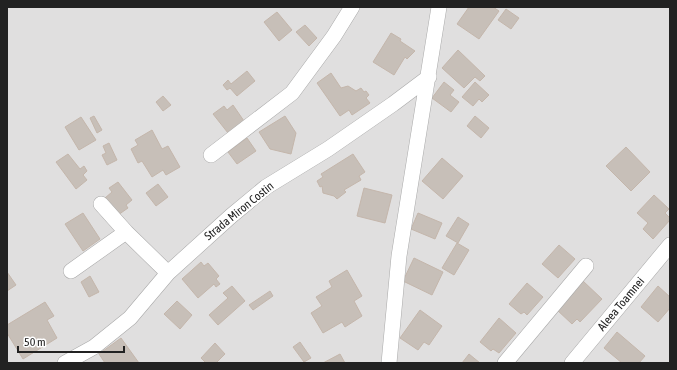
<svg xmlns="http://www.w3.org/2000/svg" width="677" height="370" font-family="'Asap Condensed',sans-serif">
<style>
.residential{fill:#e0dfdf}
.building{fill:#c7bfb8;stroke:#c4b6ab}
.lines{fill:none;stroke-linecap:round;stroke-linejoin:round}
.street-casing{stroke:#a9a9a9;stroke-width:16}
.street{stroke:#fff;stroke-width:15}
.labels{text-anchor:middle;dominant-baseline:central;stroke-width:4;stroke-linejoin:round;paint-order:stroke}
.street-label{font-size:12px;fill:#222;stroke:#fff}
</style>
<rect width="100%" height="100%" fill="#f2efe9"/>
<!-- residential -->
<path class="residential" d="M7 7H670V363H7Z"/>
<!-- building -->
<path class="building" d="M469 7H493L499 11 479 39 457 24Z
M506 9 519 18 511 29 498 20Z
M277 12 292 30 279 41 264 22Z
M305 25 317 38 309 46 296 32Z
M391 33 401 39 400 41 415 51 407 59 405 57 394 75 373 62Z
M458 50 485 76 480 81 475 77 464 88 442 68Z
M247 71 255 81 237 96 230 88 227 90 223 85 228 80 231 84Z
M331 73 341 88 348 86 356 91 361 88 364 92 366 91 369 95 366 98 370 103 352 115 349 110 340 116 317 83Z
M444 82 454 90 450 95 459 102 451 112 432 98Z
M475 82 489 95 482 102 479 99 473 106 462 97Z
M163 96 171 105 163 111 156 102Z
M233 105 244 121 228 133 213 114 224 106 227 110Z
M94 116 102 130 97 133 90 118Z
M285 116 296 133 291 154 270 149 259 132Z
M475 116 489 128 481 138 467 126Z
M81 117 96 140 79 150 65 127Z
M152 130 162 149 168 146 180 167 166 175 163 170 152 177 142 161 138 163 131 149 138 145 135 140Z
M247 138 256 151 237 164 228 152Z
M109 143 117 160 107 165 102 155 106 153 103 146Z
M626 147 650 172 631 191 606 166Z
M68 154 80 169 84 166 87 171 83 175 87 180 76 189 56 162Z
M353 154 365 172 359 176 361 180 344 190 346 192 337 199 334 196 323 193 322 186 320 187 317 181 323 177 321 174Z
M442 158 463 176 443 199 422 181Z
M118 182 132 200 126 205 128 208 118 215 105 198 112 192 109 188Z
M158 184 168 197 156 206 146 193Z
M364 188 392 195 385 223 357 216Z
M654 195 669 209 665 213 670 218V220L653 239 643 229 648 223 637 213Z
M83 213 100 239 83 251 65 224Z
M418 213 442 223 435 239 411 229Z
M458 217 469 224 458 243 446 236Z
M457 243 469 250 454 275 442 268Z
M559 245 575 259 558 278 542 264Z
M414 258 443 272 432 295 403 281Z
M201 262 204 266 208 263 219 276 216 279 220 284 216 287 214 284 198 298 182 279Z
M347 270 362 296 354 301 362 316 345 327 342 322 323 333 311 313 322 306 316 297 332 287 329 281Z
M7 272 16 285 7 291Z
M90 276 99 292 89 297 81 282Z
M583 281 602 299 580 322 577 319 572 324 556 309Z
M527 283 543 297 527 315 524 312 521 314 509 304Z
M232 286 245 301 218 325 209 315 228 298 223 293Z
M658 286 670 297V308L658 322 641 307Z
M270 291 273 296 253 310 249 305Z
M177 301 192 315 180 329 164 314Z
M45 302 54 316 47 320 57 338 23 359 7 333V325Z
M420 310 442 326 429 345 424 342 418 350 400 338Z
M499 318 516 333 499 353 493 349 491 351 480 342Z
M617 332 645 356 639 363H622L604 348Z
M121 338 139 363H105L99 354Z
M300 342 311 358 304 362 293 347Z
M215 343 225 354 216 363H206L201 358Z
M340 354 345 363H323Z
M469 354 480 363H462Z"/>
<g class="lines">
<!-- street casing -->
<g class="street-casing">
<path id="street" d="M211 155 292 93 334 36 352 7
M101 204 126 232
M71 271 126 232 168 273
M65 363 94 347 130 318 168 273 231 216 266 187 328 149 393 104 429 77
M389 363 399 256 439 7
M505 363 586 266
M572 363 670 245"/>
</g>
<!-- street -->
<use href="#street" class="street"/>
</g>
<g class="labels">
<!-- street labels -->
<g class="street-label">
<text transform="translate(239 211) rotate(-39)">Strada Miron Costin</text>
<text transform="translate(621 304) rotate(-50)">Aleea Toamnei</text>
</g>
</g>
<!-- border -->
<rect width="677" height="370" fill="none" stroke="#222222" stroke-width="16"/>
<!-- scale -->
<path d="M18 346v6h106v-6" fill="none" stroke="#222222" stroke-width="2"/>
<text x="24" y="346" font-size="12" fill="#222222" stroke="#ffffff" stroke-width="3" paint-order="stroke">50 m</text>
</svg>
